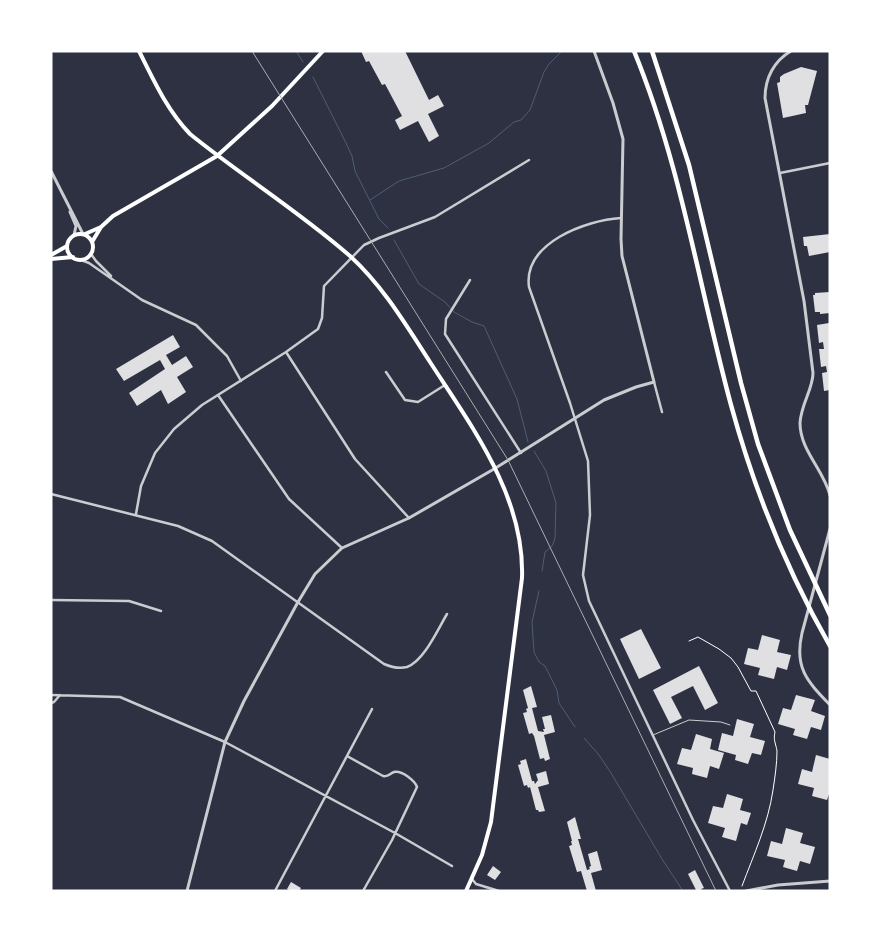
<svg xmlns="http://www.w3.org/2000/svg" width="881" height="942" font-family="Signika,sans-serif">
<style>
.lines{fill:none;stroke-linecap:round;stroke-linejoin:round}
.stream{stroke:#4f5d75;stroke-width:1}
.building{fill:#e0e0e3}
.path{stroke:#fff;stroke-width:1}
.service{stroke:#caccd0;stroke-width:1}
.minor{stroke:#caccd0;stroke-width:2.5}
.tertiary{stroke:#caccd0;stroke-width:3}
.secondary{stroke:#fff;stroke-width:4}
.motorway{stroke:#fff;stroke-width:4.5}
.rail{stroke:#abadb3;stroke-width:1}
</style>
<rect width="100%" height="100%" fill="#2d3142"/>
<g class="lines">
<!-- stream -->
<path class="stream" d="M296 51 303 62
M313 77 346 143 352 156 355 171 379 219 388 228
M370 200 399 181 444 168 489 143 514 122 521 120 530 110 544 72 549 64 562 51
M394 240 419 284 445 302 454 312 472 322 484 326 517 399 528 442
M534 451 546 471 556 503 555 539 552 546 545 552 542 571
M539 591 532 622 534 652 539 662 545 666 557 690 559 703 575 727
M584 738 599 755 611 773 662 859 683 891"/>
</g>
<!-- building -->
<path class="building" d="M361 51H405L429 100 438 95 444 106 428 114 439 136 429 142 418 121 400 130 395 120 402 116 385 84 382 85 369 61 366 62Z
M801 67 817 71 808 105H805L806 113 783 118 777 83 780 82V77L784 74Z
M830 234V252L809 256 807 246H804L803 237Z
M830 292V313L820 314V312H815L813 295H815V293Z
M829 323 830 390 824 391 822 373 827 372 826 366 821 367 819 349H824L823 342 819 343 817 325Z
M173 335 180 347 166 355 172 365 186 356 193 367 177 377 186 392 168 404 161 390 137 406 129 393 165 369 160 360 124 381 116 369Z
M641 629 661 668 639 679 620 639Z
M762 635 780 640 777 652 791 655 787 670 777 667 774 679 758 675 760 668 744 664 748 648 758 650Z
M699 666 718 703 705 710 693 686 671 697 682 718 670 724 653 690Z
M531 686 537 707 532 708 538 731 544 732 543 729H545L542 717 551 715 555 732 544 735 550 759 545 761 544 758 540 759 534 736 532 733 529 734 523 713 527 712 526 709 528 708 523 690Z
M796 695 815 700 811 711 825 716 821 730 811 727 807 739 793 735 795 729 778 724 783 708 791 710Z
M737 719 754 724 750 737 765 741 761 755 752 753 748 764 735 760 736 755 718 750 722 733 733 736Z
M696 734 712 739 710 749 724 753 719 769 710 766 707 778 692 774 693 768 677 764 682 748 691 750Z
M816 755 830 759V791L827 800 812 796 814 788 798 784 802 769 812 772Z
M526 759 532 781H534L535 784 538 780 536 774 546 771 549 784 538 787 545 811 539 812 538 810H536L530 787 528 788 527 785 524 786 518 765 521 764 520 761Z
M727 794 743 799 740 810 751 813 747 825 741 823 736 841 722 837 725 828 708 823 713 806 723 808Z
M575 817 581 839H578L587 870 590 869 589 867 591 866 588 854 597 851 602 870 591 873 596 891H587L581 871 577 872 569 846 572 845 571 841H572L567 822Z
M786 828 803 833 800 843 815 847 810 864 800 861 797 871 783 867 785 860 767 856 771 841 782 844Z
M493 866 501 872 495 880 487 875Z
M695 870 704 888 701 889 702 891 696 890 688 874Z
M291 882 301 888 299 891H291L287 889Z"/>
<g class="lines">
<!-- path -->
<path class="path" d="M689 641 698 637 719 649 731 658 738 667 751 691H756L775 732C773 740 776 744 777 751 777 763 775 777 773 790 768 824 754 854 742 886"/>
<!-- service -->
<path class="service" d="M653 735 689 720 721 722 730 725"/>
<!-- minor -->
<path class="minor" d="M780 173 830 163
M621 218C586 220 523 243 529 287L570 403 588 461 590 515 583 575 589 601 693 820 730 891
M91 254 96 261 111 276
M81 260 89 263 142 300 196 325 227 356 241 381
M470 280 446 319 445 334 521 453
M286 352 355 459 409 518
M386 372 405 400 418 402 445 385
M654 382 662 412
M218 395 289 499 342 548
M51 494 178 526 212 541 384 664C391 667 399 669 407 667 424 661 438 629 447 614
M136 514 141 486 155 453 174 429 202 405 286 352 318 329 322 318 324 286 364 245 379 238 435 217 529 160
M51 600 129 601 161 611
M51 695 120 697 225 742 395 833 452 866
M51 703 54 702 60 695
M347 756 383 776C389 777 389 774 394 772 402 770 415 781 417 787L392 840 363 891
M472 879 476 884 499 891
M275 891 372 709"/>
<!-- tertiary -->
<path class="tertiary" d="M791 51C774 61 765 78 765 98L804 301 813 373C813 389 801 404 800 423 800 450 823 469 830 495
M51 171 83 234
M70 212 76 226 74 235
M830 529 802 633C794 668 807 681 830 705
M187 891 225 742 244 701 298 602 315 574 342 548 409 518 494 469 604 400 636 387 654 382 622 256 621 239 623 139 613 103 594 51
M746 891 778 885 830 881"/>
<!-- secondary -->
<path class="secondary" d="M139 51C154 81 167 110 190 134 242 176 300 212 350 256 383 286 406 325 430 362 472 427 525 497 522 578L491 822 482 855 466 891
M85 234 101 227 113 216 217 156 272 106 323 51
M67 247a13 13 0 1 1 26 0a13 13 0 1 1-26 0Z
M92 242 101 227
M51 255 67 246
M51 259 73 257"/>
<!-- motorway -->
<path class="motorway" d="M634 51C681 165 699 287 731 405 754 489 787 571 830 646
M652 51 689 165 741 383 758 444 790 530 830 615"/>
<!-- rail -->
<path class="rail" d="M252 51 508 460 716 891"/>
</g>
<!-- border -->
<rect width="881" height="942" fill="none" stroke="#ffffff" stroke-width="105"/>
</svg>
